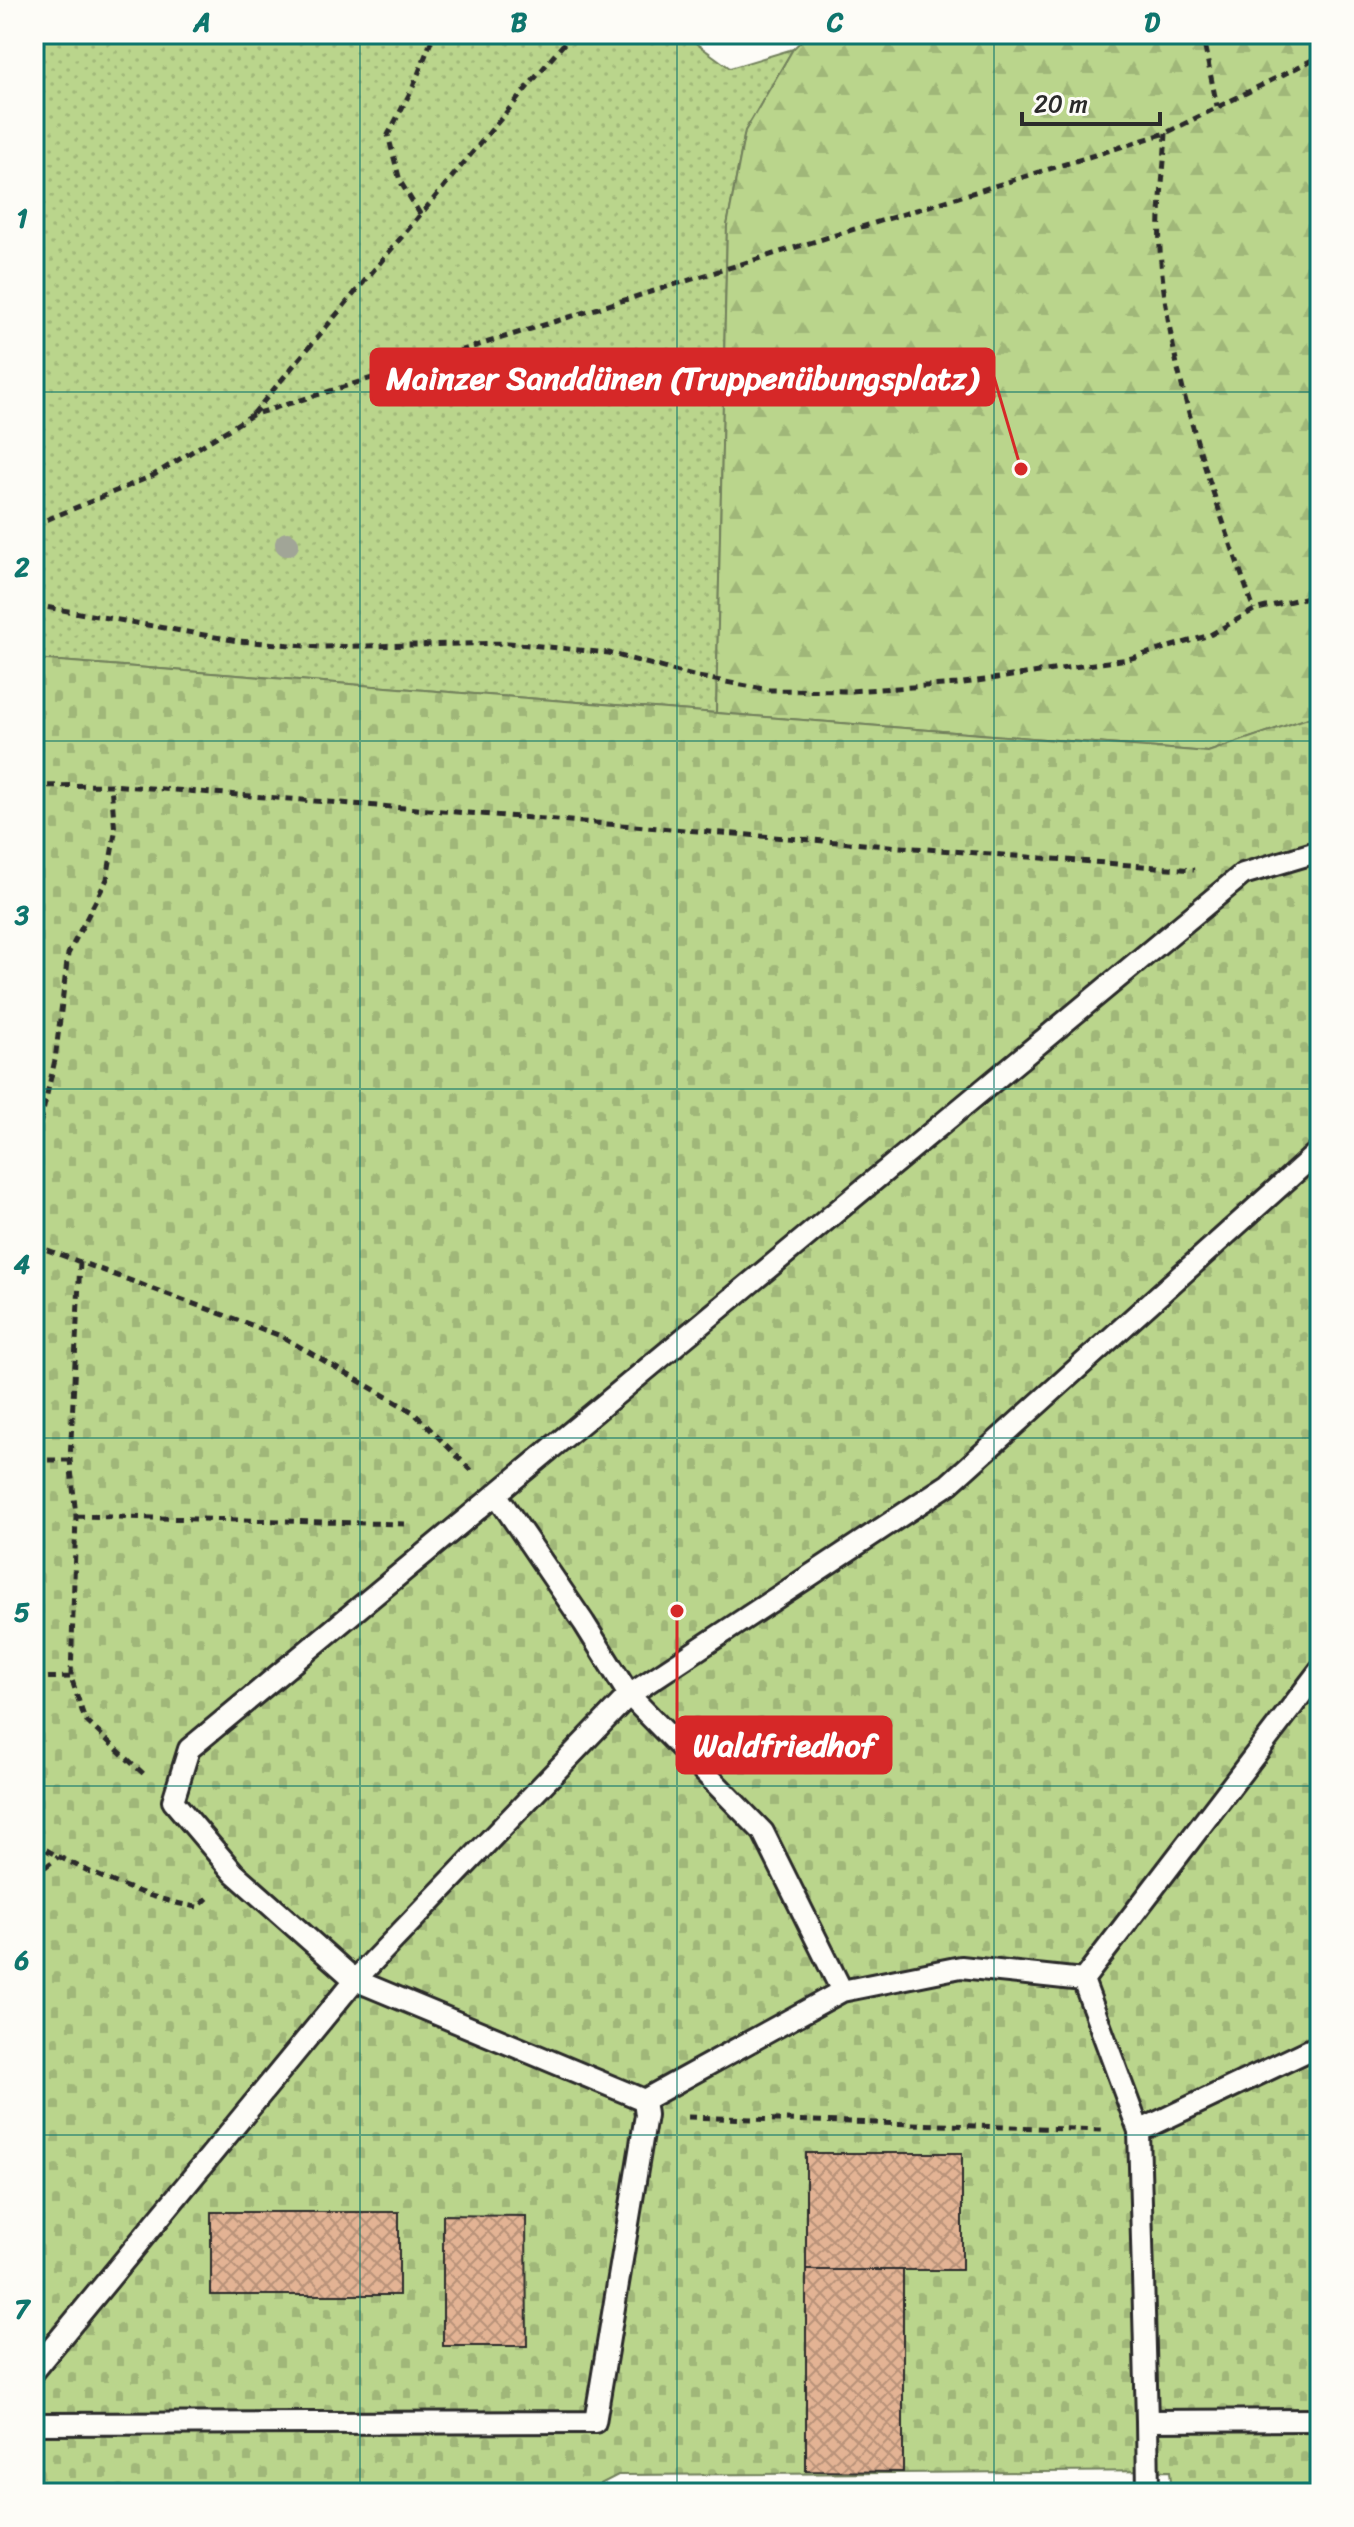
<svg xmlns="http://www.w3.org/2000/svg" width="1354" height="2527" font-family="Sriracha,sans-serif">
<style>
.grass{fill:url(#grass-dots);stroke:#72805c;stroke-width:2}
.forest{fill:url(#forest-firs);stroke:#72805c;stroke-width:2}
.cemetery{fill:url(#cemetery-stones);stroke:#72805c;stroke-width:2}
.building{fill:url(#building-cross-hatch);stroke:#2b2b2b;stroke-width:2}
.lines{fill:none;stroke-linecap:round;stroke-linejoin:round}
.lane-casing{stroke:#2b2b2b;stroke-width:26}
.path{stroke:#2b2b2b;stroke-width:5;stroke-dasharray:8 6;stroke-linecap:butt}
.lane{stroke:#fdfcf7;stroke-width:20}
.tree{fill:#a1a597}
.grid{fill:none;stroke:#0f766e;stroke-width:2;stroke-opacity:0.55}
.leader{fill:none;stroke:#d62828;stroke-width:3}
.callout-dot{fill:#d62828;stroke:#fdfcf7;stroke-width:3}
.callout{fill:#d62828;stroke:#d62828;stroke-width:3}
.callout-label{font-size:32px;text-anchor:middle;font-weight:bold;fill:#fff}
.neatline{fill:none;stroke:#0f766e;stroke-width:3}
.grid-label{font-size:26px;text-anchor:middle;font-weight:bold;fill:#0f766e}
</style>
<defs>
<pattern id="grass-dots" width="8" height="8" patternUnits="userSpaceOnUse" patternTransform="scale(2)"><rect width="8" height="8" fill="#bad58c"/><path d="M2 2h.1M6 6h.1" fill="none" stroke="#a0b779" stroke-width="1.8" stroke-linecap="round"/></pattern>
<pattern id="forest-firs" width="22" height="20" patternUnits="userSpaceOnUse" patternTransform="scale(2)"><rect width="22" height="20" fill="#bad58c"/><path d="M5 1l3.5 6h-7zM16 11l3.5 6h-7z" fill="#a0b779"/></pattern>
<pattern id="cemetery-stones" width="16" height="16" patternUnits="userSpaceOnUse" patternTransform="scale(2)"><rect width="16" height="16" fill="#bad58c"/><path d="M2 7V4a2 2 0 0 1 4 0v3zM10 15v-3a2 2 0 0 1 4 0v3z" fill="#a0b779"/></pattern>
<pattern id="building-cross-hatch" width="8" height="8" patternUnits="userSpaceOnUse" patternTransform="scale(2)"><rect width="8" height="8" fill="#e3b394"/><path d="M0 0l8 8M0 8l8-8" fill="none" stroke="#b89279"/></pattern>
</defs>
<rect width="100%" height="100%" fill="#fdfcf7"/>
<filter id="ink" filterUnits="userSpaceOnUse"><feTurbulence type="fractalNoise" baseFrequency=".0125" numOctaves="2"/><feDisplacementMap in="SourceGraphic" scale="16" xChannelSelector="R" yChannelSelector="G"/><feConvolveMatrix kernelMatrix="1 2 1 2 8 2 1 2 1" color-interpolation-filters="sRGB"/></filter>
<g filter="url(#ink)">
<!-- grass -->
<path class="grass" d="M34 34H683L730 68 793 49 745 131 727 226 716 713 34 659Z"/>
<!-- forest -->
<path class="forest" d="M808 34H1320V714L1208 752 716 713 727 226 745 131 793 49Z"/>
<!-- cemetery -->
<path class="cemetery" d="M34 659 1208 752 1320 714V2493H1172L1170 2471 618 2475 583 2493H34Z"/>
<!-- building -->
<path class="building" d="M806 2153H962V2270H806Z
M211 2212H399V2295H211Z
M443 2215 526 2216 527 2346H443Z
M806 2270H903V2472L806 2471Z"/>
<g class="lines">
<!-- lane casing -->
<g class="lane-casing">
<path id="lane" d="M496 1494 584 1623 629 1695 763 1832 842 1991
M1083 1980 1139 2131
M644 2100 355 1980 234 1873 173 1801 189 1749 1243 874 1320 851
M34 2370 355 1980 629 1695 949 1484 1320 1150
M1147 2421 1139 2131 1320 2045
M34 2424 595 2422 646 2115 644 2100 842 1991 961 1967 1083 1980 1320 1670
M1148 2493 1147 2421 1320 2420"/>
</g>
<!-- path -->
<path class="path" d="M1202 34 1217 106
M1166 133C1164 171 1158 211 1160 249 1168 375 1213 493 1254 610
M420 214 400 181 388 135 413 87 434 34
M253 414 572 34
M34 525 152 476 252 415 1166 133 1320 56
M34 605 238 641 319 647 509 643 609 653 693 676 769 690 850 691 957 684 1128 659 1210 635 1254 610 1320 594
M34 786 111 785 1194 870
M34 1150 55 1060 68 954 107 879 115 833 111 785
M34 1245 281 1336 413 1412 472 1471
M80 1262 70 1460 76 1516 71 1677 85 1720 146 1776
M34 1460H70
M76 1516 405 1524
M34 1678 71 1677
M34 1843C79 1869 147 1900 198 1907L211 1895
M34 1876 58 1857
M688 2117 1102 2130"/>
<!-- lane -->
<use href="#lane" class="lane"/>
</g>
<!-- trees -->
<circle class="tree" cx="287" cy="544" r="12"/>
</g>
<!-- grid -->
<path class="grid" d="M360 34V2493M677 34V2493M994 34V2493M34 392H1320M34 741H1320M34 1089H1320M34 1438H1320M34 1786H1320M34 2135H1320"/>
<!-- callouts -->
<path class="leader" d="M1021 469L994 377M677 1611L677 1745"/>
<g class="callout-dot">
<circle cx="1021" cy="469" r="8"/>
<circle cx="677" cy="1611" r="8"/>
</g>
<g class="callout">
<rect x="371" y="349" width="623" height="56" rx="8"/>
<rect x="677" y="1717" width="214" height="56" rx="8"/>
</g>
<g class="callout-label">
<text x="682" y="389">Mainzer Sanddünen (Truppenübungsplatz)</text>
<text x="784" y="1756">Waldfriedhof</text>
</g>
<!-- margin -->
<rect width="1354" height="2527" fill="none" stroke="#fdfcf7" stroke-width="88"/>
<!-- scale -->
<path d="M1022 112v12h138v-12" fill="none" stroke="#2b2b2b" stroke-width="4"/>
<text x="1034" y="112" font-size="24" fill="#2b2b2b" stroke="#fdfcf7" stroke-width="6" paint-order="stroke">20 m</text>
<rect x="44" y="44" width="1266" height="2439" class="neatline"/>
<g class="grid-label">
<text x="202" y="31">A</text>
<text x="519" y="31">B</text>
<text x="835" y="31">C</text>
<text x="1152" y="31">D</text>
<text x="22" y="227">1</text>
<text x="22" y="576">2</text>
<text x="22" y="924">3</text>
<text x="22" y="1273">4</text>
<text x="22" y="1621">5</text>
<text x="22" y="1969">6</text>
<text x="22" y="2318">7</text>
</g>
</svg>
